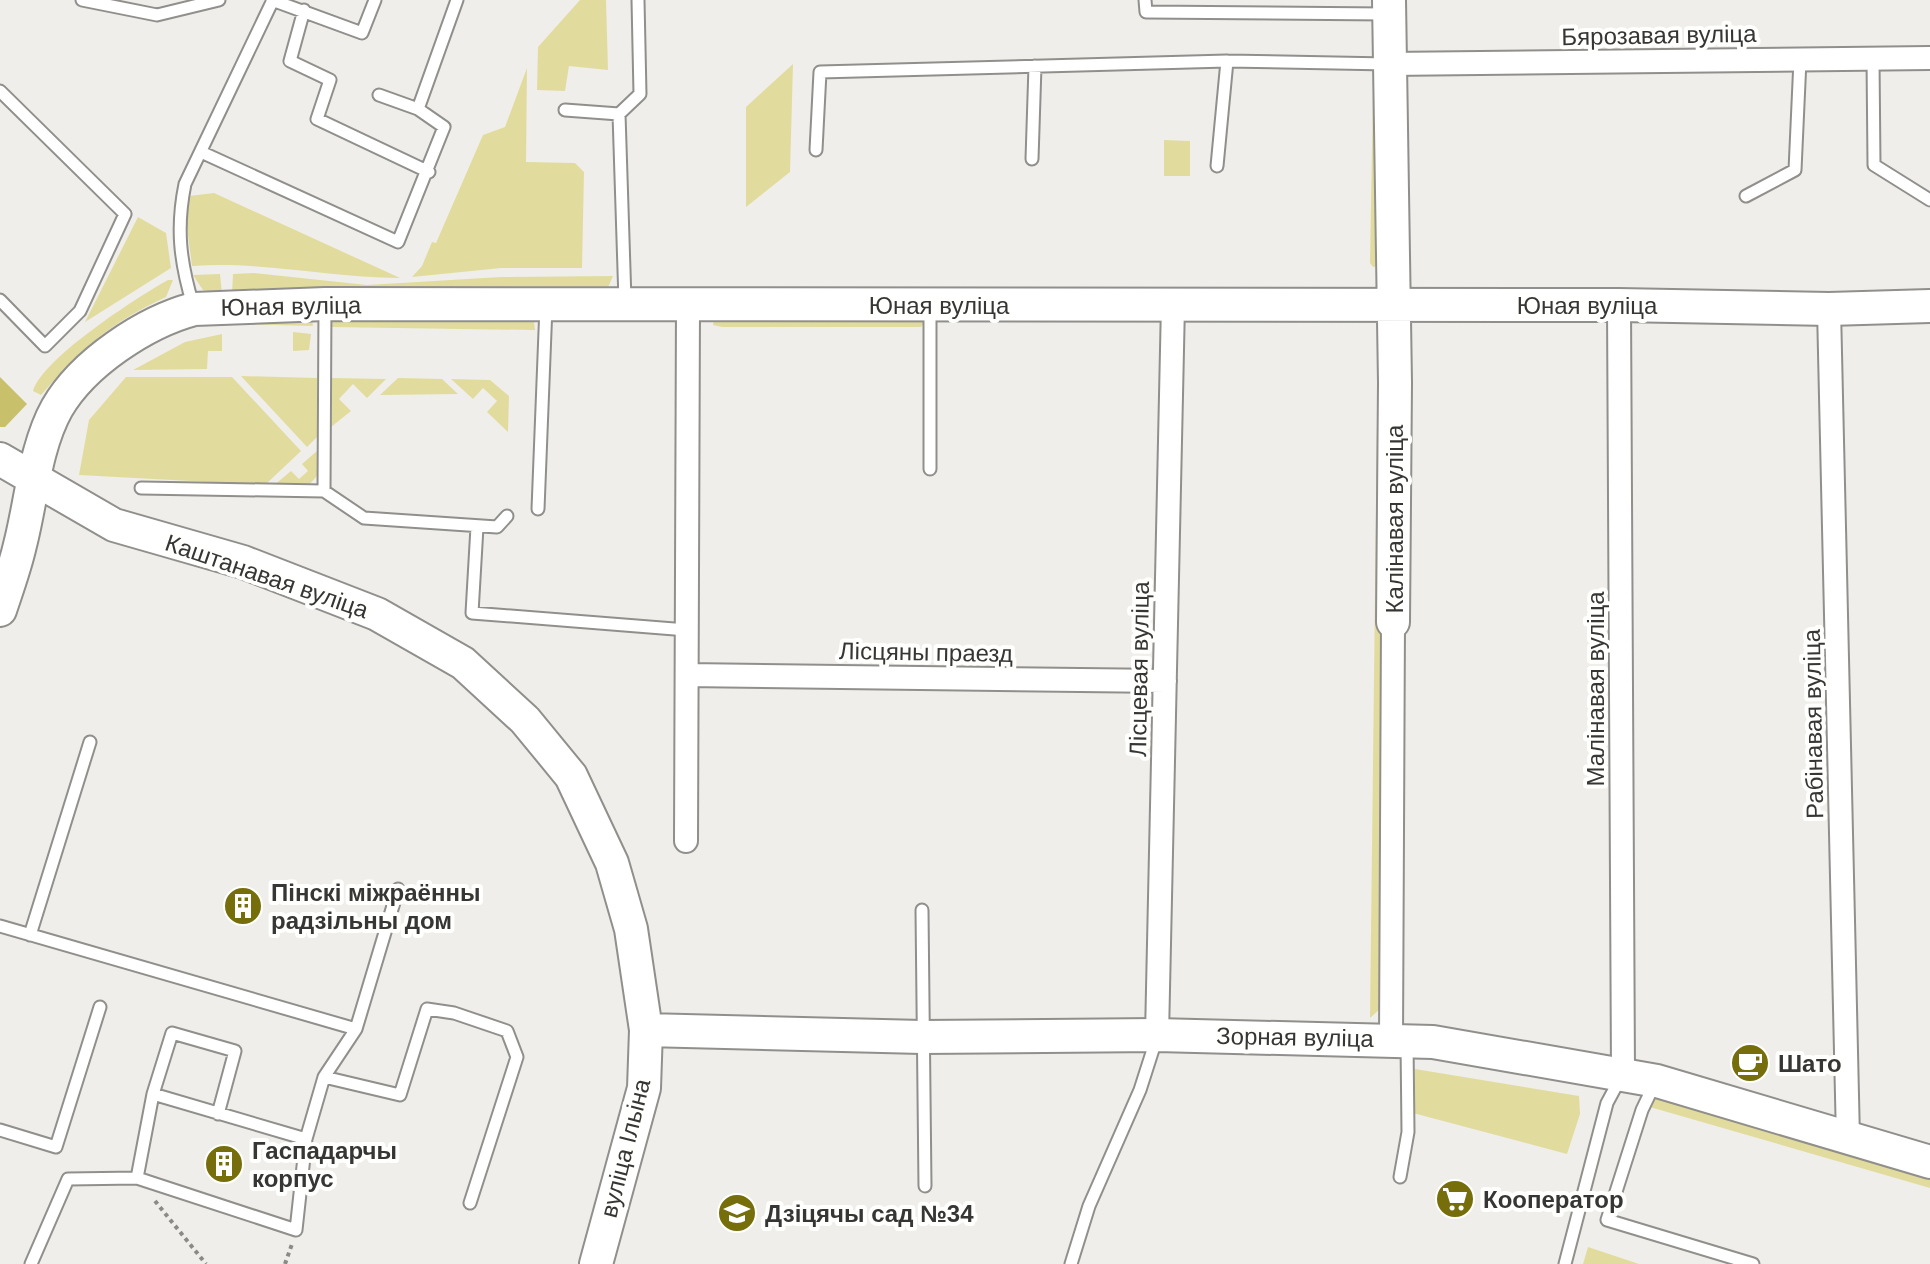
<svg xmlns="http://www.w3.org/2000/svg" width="1930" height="1264" font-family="Helvetica,sans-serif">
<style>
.green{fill:#e1dc9e}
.forest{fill:#c8c06a}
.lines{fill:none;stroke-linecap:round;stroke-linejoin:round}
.lane-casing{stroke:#908f8c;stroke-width:15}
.street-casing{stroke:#908f8c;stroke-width:26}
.secondary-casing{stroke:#908f8c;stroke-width:36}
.path{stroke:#8b8a88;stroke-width:4;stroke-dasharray:4 4;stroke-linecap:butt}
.lane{stroke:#fff;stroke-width:11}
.street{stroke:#fff;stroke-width:22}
.secondary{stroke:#fff;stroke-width:32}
.labels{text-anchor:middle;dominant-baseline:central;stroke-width:8;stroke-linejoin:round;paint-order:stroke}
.street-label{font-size:24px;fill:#363635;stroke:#fffffe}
.poi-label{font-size:24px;font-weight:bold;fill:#363635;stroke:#fffffe;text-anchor:start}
</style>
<rect width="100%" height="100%" fill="#efeeea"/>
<!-- green -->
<path class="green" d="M580 0H606L608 70 569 66 565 91 537 90 538 47Z
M793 64 790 172 746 207V107Z
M527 68 526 162 575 163 584 172 582 268H501L412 277 422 266 432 242 436 243 483 135 505 127Z
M1377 89 1380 266 1373 267 1370 263 1373 91Z
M1164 140 1190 141V176H1164Z
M214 193 387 272 400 278C328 278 265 261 192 266L186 220 189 196Z
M138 217 166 233 171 268 85 322Z
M254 273 367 285 501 277 613 276 606 292 232 293 233 274Z
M220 274 222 294 203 290 193 275Z
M168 280H173L166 297C108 324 84 347 41 395L33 391C43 358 136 298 168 280Z
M715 315 920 317 924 323 921 327H722L713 325Z
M530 318 534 322 535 330 331 327 333 319Z
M312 320 313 326 233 324Z
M293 332 311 334 309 350 293 351Z
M222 334V351H208L207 369 133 370 185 342Z
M1383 340 1389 343 1380 1009 1370 1018 1378 341Z
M241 376 317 378V437L307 447Z
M126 377H232L301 451 265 485 79 475 89 420Z
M332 378 386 379 367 398 353 384 339 399 351 411 331 427Z
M398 378 442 379 458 394 380 395Z
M451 379 490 380 509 396 508 432 487 412 497 401 483 388 473 399Z
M317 451V476L307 487 273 486 291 471 299 479 308 471 302 464Z
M1415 1069 1579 1096 1580 1114 1567 1154 1413 1113Z
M1653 1094 1930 1173V1188L1650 1107Z
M1588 1247 1639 1264H1583Z"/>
<!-- forest -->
<path class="forest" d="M0 377 27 404 5 427H0Z"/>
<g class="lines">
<!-- lane casing -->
<g class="lane-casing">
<path id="lane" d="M82 0 157 15 219 0
M272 0 362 33 375 0
M1145 0 1146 12 1386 14
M304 10 290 61 330 80 317 119 429 172
M1873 59 1874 165 1930 200
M0 91 125 214 80 311 45 346 0 300
M418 109 457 0
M565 110 619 114
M816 150 820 72 1227 61 1388 64
M201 152 398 242 444 127 418 109 379 95
M1032 159 1035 66
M1217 166 1227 61
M1746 196 1795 170 1800 60
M625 301 619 114 640 94 638 0
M193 305C180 262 176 228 185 184L273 0
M930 306V469
M141 488 324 491 364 518 497 527 507 516
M324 491 325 305
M538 509 546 306
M477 527 472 613 687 630
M398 889 356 1029 324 1077 400 1095 427 1009 454 1013 507 1031 517 1057 470 1203
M922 910 925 1186
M0 926 356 1029
M30 935 90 742
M1654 1085 1642 1110 1607 1220 1753 1264
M153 1094 172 1033 235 1051 218 1114
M0 1130 56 1147 100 1007
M1400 1177 1408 1132 1407 1043
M137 1178 153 1094 306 1139
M31 1264 68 1179 137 1178 296 1230 306 1139 324 1077
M1071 1264 1089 1206 1140 1090 1156 1040
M1565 1264 1607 1103 1621 1077"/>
</g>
<!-- street casing -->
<g class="street-casing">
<path id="street" d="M1388 64 1930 58
M1619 305 1623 1073
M1829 309 1848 1139
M687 675 1165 681
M686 841 688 306
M1157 1035 1173 304
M1391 1039 1393 622"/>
</g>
<!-- secondary casing -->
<g class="secondary-casing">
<path id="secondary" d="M1389 0 1395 383 1393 622
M0 459 114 525 243 562 377 614 463 663 525 720 571 776 612 863 631 929 646 1030 644 1088 596 1264
M0 610C7 589 15 567 20 545 31 503 35 447 57 408 83 363 145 322 194 309L325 304 1619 305 1829 309 1930 306
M646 1030 922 1037 1157 1035 1433 1042 1657 1081 1930 1162"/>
</g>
<!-- path -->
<path class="path" d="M155 1201 206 1264
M285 1264 292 1244"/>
<!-- lane -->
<use href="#lane" class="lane"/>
<!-- street -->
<use href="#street" class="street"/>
<!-- secondary -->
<use href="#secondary" class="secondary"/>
</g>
<!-- icons -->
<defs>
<g id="building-disc" transform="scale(2)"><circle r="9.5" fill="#766d0b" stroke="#fffffe"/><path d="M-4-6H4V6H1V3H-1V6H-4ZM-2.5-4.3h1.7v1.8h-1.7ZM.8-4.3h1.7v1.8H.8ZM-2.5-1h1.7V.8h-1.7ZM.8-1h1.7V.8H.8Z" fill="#fff"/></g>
<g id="cafe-disc" transform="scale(2)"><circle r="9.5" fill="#766d0b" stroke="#fffffe"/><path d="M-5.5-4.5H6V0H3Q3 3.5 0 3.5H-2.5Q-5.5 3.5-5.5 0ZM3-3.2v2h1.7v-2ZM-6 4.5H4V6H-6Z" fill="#fff"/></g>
<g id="supermarket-disc" transform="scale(2)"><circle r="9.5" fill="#766d0b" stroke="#fffffe"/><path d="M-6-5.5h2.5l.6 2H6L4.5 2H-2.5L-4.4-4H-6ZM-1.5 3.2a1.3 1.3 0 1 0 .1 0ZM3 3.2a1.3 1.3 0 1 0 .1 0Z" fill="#fff"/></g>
<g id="school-disc" transform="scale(2)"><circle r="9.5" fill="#766d0b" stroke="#fffffe"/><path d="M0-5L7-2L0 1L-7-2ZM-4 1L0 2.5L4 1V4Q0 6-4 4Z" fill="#fff"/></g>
</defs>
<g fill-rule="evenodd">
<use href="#building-disc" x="243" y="906"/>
<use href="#cafe-disc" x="1750" y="1063"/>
<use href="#building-disc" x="224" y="1164"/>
<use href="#supermarket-disc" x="1455" y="1199"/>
<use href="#school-disc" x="737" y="1213"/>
</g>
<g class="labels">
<!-- street labels -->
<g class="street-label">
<text transform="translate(1659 35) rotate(-1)">Бярозавая вуліца</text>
<text x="939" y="305">Юная вуліца</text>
<text x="1587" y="305">Юная вуліца</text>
<text transform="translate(291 306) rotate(-1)">Юная вуліца</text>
<text transform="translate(1394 519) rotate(-90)">Калінавая вуліца</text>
<text transform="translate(267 576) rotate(19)">Каштанавая вуліца</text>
<text transform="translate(926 652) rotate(1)">Лісцяны праезд</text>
<text transform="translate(1139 669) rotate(-89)">Лісцевая вуліца</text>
<text transform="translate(1595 689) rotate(-90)">Малінавая вуліца</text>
<text transform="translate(1813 724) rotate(-91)">Рабінавая вуліца</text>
<text transform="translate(1295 1037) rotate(1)">Зорная вуліца</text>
<text transform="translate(625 1148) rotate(-76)">вуліца Ільіна</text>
</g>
<!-- poi labels -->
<g class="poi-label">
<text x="271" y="892">Пінскі міжраённы<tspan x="271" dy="28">радзільны дом</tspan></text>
<text x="1778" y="1063">Шато</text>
<text x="252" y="1150">Гаспадарчы<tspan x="252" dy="28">корпус</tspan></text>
<text x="1483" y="1199">Кооператор</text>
<text x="765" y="1213">Дзіцячы сад №34</text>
</g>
</g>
</svg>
